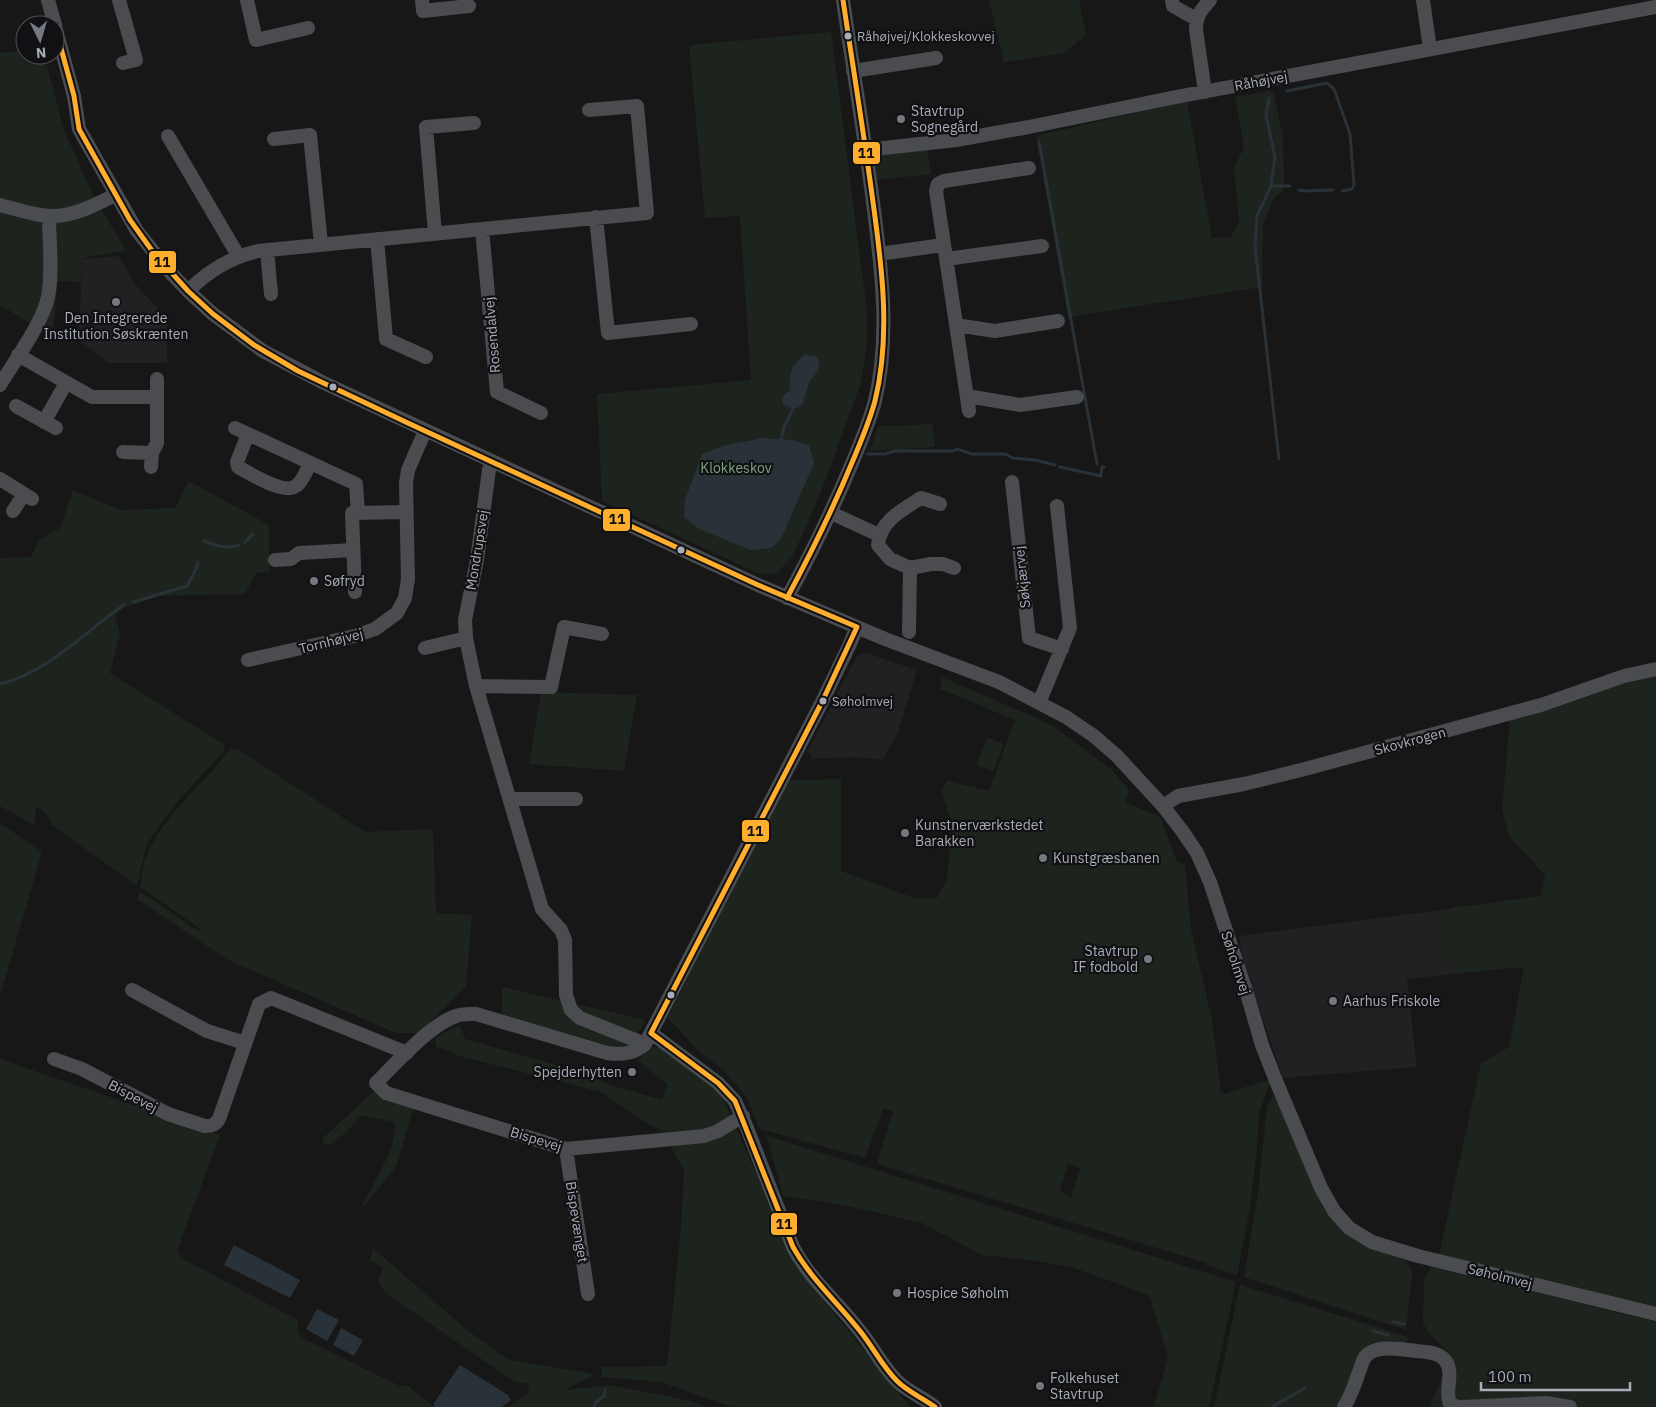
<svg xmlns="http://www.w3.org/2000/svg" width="1656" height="1407" font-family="'IBM Plex Sans',sans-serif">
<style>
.built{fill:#212123}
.green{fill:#1d241e;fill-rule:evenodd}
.water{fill:#2a3239}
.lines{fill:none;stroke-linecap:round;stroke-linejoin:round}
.stream{stroke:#2a3239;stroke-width:3}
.minor{stroke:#4b4c50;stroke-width:14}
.bus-1-casing{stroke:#111113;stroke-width:9}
.bus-1{stroke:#ffae2d;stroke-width:5}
.bus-dot{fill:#a8adb8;stroke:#111113;stroke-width:2}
.poi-dot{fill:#757880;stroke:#111113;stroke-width:2}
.labels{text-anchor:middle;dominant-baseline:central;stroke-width:4.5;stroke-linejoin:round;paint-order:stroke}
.bus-label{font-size:13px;fill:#a8adb8;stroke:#111113;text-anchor:start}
.street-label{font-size:14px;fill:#a8adb8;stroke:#111113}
.poi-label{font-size:14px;fill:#a8adb8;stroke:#111113;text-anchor:start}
.park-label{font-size:14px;fill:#7fa381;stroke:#111113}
.line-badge{stroke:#111113;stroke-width:2}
.pale-badge-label{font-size:14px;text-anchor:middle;font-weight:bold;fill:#111}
</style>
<rect width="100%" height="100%" fill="#171717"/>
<!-- built -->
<path class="built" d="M119 256 133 282 167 318V363H109L78 340 83 259Z
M866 653 917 670 898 732 883 760 851 757 812 759 808 750 857 656Z
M1541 897 1525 966 1407 979 1417 1067 1283 1078 1242 956 1239 936Z"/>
<!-- green -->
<path class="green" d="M989 0H1079L1086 35 1064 53 1004 62Z
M831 32 867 311V344L861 383 821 492 793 556 777 573 760 574 602 501 597 394 751 380 740 216 705 218 689 45Z
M25 50V55H44L64 130 93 195 126 251 83 258 81 282 58 281 52 337 0 305V53Z
M1269 91 1274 94 1283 136 1284 183 1283 191 1274 198 1263 225 1262 287 1068 317 1036 136 1187 101 1212 238 1230 237 1238 225 1239 219 1234 168 1244 147 1235 97Z
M927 148 931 174 877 180 873 155Z
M932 423 935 447 870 451 878 426 920 425Z
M189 481 269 525V572L256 573 245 594 159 596 124 608 115 614 120 634 110 673 225 745 223 752 178 801 151 838 145 850 137 886 51 824 49 817 36 806 35 826 0 806V776L20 792 0 775V558L31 557 39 540 60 528 73 490 121 510 175 508Z
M1656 674V1307L1439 1255 1481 1063 1509 1047 1524 967 1459 973 1438 949 1435 925 1450 908 1541 896 1545 875 1509 836 1502 810 1510 718 1639 678Z
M942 677 1052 725 1112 770 1129 790 1125 802 1160 817 1177 862 1185 864 1191 929 1212 1020 1221 1095 1268 1080 1270 1083 1259 1113 1256 1157 1250 1208 1237 1275 1207 1265V1263L877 1164 893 1111 883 1109 865 1158 760 1129 746 1096 723 1070 697 1049 668 1018 787 780 841 779V871L917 899 937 898 947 879 952 824 942 791 947 781 989 791 1015 720 940 689ZM1068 1164 1080 1168 1071 1198 1060 1190Z
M541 692 637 695 624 771 529 764Z
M989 738 1002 743 1003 747 994 770 992 771 978 766 977 763 987 739Z
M236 748 365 832 433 829 436 913 472 915 466 986 419 1033H396L228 960 137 899 140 891 195 929 203 931 140 887C142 878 142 866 146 857 163 814 204 785 230 749Z
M0 823 42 852 0 996Z
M502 987 645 1020C633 1044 635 1048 607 1049L502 1019Z
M460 1025 465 1039 577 1071 611 1085 662 1100 667 1084 638 1061 650 1046 661 1048 721 1094 731 1117 699 1131H662L642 1120 601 1092 462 1057 436 1046V1037Z
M0 1059 220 1135 177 1251 181 1258 298 1320V1333L304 1339 400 1386H408L434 1407H0Z
M375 1090 414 1107 396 1167 365 1205 363 1204C373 1183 399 1145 394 1122L362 1115 347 1131 331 1145 324 1144 322 1139Z
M1273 1096 1277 1098 1323 1208 1340 1229 1363 1245 1405 1260 1409 1265 1412 1274 1406 1330 1244 1277 1258 1194 1267 1107Z
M735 1126 769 1201 794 1264 910 1407H732L661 1382 602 1377V1367L667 1366 681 1228 684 1170 669 1144Z
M767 1136 1236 1282 1209 1407H1154L1168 1357 1149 1295 1074 1268 1031 1260 982 1255 922 1223 844 1205 783 1196Z
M373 1248 467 1330 509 1360 591 1373 592 1376 564 1390 610 1385 691 1401 706 1407H509L528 1393 529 1384 515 1382 385 1293 378 1279 384 1268 370 1260Z
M1432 1266 1656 1322V1407H1430L1451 1355 1429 1333 1423 1323 1424 1280Z
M1240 1285 1406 1336 1408 1339 1405 1344H1380L1339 1407H1214Z"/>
<!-- water -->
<path class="water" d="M805 355 816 356 819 360 818 371 809 382 803 403 799 407 793 409 783 404 782 397 790 390C790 371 790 366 805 355Z
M763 438 792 440 809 445 814 463 781 539 771 548 751 550 699 529 684 517 685 500 702 454 722 446Z
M234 1245 300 1280 290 1298 224 1265Z
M317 1309 339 1320 327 1341 306 1329Z
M341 1328 363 1340 354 1356 333 1345Z
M460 1365 508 1395 511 1400 502 1407H434V1403Z"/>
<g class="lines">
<!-- stream -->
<path class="stream" d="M1287 91 1327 83 1334 89 1350 134 1354 184 1352 189 1342 191
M1269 98 1266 115 1275 157 1271 186 1257 216 1255 246 1279 459
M1039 142 1097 464
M1271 186H1290
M1299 190 1306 191 1333 190
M781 439 784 427 793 409
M867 454H885L895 451H953L957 449 972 454H1005L1013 458 1035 460 1055 465
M1060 467 1101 476 1102 467H1104
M204 541C215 545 227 550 239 545
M245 542 253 534
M133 602 187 586 196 569 198 562
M0 684C49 672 84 632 125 604
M1393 1322 1404 1324
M1373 1331 1388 1335
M594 1407 596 1402 604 1396 605 1390
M1272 1407 1305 1388"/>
<!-- minor -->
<path class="minor" d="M48 0 55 25
M119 0 136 60 123 63
M247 0 256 40 308 28
M422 0 423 11 469 6
M1172 0 1173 6 1196 19
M1423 0 1430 49
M55 26 74 96 79 129 137 231 169 271 188 291 213 314 263 351 322 382 758 585 885 639 999 682 1066 717 1094 736 1117 756 1163 806 1183 832 1197 853 1210 882 1248 997 1262 1045 1276 1081 1321 1188 1334 1211 1349 1228 1372 1242 1418 1256 1656 1314
M853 71 936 58
M1205 92 1196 30C1196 16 1201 10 1210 0
M168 136 239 257
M274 139 310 135 321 244
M866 150 956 140 1029 127 1176 97 1656 7
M0 205C16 209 33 215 49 216 73 217 95 205 115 195
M596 217 608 333 691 324
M482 229 497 392 541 413
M435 233 426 127 474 123
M377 239 386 339 426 357
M267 250 271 294
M879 254 943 245
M946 259 1042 246
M188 291C207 272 231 257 258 251L647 213 637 106 589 110
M956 325 995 331 1058 321
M18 355 92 397H157
M0 385C14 362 43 322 48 297 53 272 49 241 49 216
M967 396 1020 405 1077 397
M16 406 56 428
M969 411 936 191 938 184 944 181 1029 168
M44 422 66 383
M235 428 356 484 358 513
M248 434 237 462 238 467C251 474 284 495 296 486 302 482 307 470 310 463
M123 452 152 453 157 443V379
M492 462 489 470 477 560 465 620 466 638 476 686 542 909 561 930 565 940 566 995 571 1010 580 1018 645 1044
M151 467 152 453
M0 479 32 499
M1012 482 1029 638 1062 649
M940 504 921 498C902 510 880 521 878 545L890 559 910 568 931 564H943L954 568
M13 511 24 494
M831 513 879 535
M275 560 291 559 299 553 353 550
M355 592 352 513 406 512
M787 598C809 558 829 517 847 475 857 451 868 427 875 401 890 338 882 273 874 210 865 139 853 70 843 0
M909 632 910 568
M425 648 466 638
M248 660 355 636 375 629 397 613 405 598 408 579 406 483 408 470 425 431
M476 686 551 687 564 627 602 634
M1039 703 1070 628 1057 506
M510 799H576
M1163 806 1178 796 1244 784 1305 769 1541 705 1624 676 1656 669
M132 990 207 1031 245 1043
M651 1033 718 1083 735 1101 747 1128 793 1247C810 1280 838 1302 860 1331 873 1347 883 1367 897 1381 908 1392 923 1397 935 1407
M54 1059 82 1069 168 1114 205 1126C212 1126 215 1125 219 1119L259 1004 271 998 407 1053
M743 1116 718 1131 704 1136 566 1149 386 1093 376 1083C396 1063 431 1024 456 1016 463 1013 469 1014 476 1014L607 1053C623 1055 633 1054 645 1044L822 702 849 646 857 627
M566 1149 588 1294
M1344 1407C1351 1396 1355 1384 1359 1372 1361 1368 1362 1361 1365 1357 1375 1344 1402 1349 1417 1351 1426 1352 1439 1352 1445 1360 1455 1373 1444 1390 1450 1404L1458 1407
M1462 1407 1546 1403 1570 1407"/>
<!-- bus-1 casing -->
<g class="bus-1-casing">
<path id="bus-1" d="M55 26 74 96 79 129 130 220 153 252 188 291 213 314 254 345 298 371 410 424 758 585 857 627
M787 598C810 555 832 511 851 465 860 444 869 423 875 401 891 336 882 267 873 202 864 135 853 67 843 0
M651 1033 718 1083 735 1101 793 1247C811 1279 838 1303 860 1331 873 1347 882 1366 897 1381 908 1392 923 1398 935 1407
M651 1033 822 702 857 627"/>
</g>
<!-- bus-1 -->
<use href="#bus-1" class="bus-1"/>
</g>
<!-- markers -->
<g class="bus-dot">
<circle cx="848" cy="36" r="4.5"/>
<circle cx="333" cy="387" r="4.5"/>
<circle cx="681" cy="550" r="4.5"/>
<circle cx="823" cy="701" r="4.5"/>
<circle cx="671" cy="995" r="4.5"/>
</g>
<g class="poi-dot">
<circle cx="901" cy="119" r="5"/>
<circle cx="116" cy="302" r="5"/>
<circle cx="314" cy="581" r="5"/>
<circle cx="905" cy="833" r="5"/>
<circle cx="1043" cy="858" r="5"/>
<circle cx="1148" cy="959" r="5"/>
<circle cx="1333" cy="1001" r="5"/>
<circle cx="632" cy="1072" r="5"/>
<circle cx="897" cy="1293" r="5"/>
<circle cx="1040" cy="1386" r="5"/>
</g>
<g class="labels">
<!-- bus labels -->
<g class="bus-label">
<text x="857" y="36">Råhøjvej/Klokkeskovvej</text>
<text x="832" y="701">Søholmvej</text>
</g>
<!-- street labels -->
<g class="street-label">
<text transform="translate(1261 81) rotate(-11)">Råhøjvej</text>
<text transform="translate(492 335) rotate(-95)">Rosendalvej</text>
<text transform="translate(477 550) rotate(-81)">Mondrupsvej</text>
<text transform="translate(1022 577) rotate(-96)">Søkjærvej</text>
<text transform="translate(331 641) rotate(-14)">Tornhøjvej</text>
<text transform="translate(1410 741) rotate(-15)">Skovkrogen</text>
<text transform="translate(1236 963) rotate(72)">Søholmvej</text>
<text transform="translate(133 1096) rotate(28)">Bispevej</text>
<text transform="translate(536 1139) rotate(17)">Bispevej</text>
<text transform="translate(577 1222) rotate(81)">Bispevænget</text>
<text transform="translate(1500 1276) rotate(14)">Søholmvej</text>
</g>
<!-- poi labels -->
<g class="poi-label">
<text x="911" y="111">Stavtrup<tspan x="911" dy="16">Sognegård</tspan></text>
<text x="116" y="318" text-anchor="middle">Den Integrerede<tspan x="116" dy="16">Institution Søskrænten</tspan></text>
<text x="324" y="581">Søfryd</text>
<text x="915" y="825">Kunstnerværkstedet<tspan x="915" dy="16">Barakken</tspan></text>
<text x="1053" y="858">Kunstgræsbanen</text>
<text x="1138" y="951" text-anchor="end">Stavtrup<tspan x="1138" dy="16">IF fodbold</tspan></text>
<text x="1343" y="1001">Aarhus Friskole</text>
<text x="622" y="1072" text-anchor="end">Spejderhytten</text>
<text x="907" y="1293">Hospice Søholm</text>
<text x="1050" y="1378">Folkehuset<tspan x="1050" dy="16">Stavtrup</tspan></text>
</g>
<!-- park labels -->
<g class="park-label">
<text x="736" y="468">Klokkeskov</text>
</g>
</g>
<g class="line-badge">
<rect x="852" y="141" width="29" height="24" rx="5" fill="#ffae2d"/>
<rect x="148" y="250" width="29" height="24" rx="5" fill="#ffae2d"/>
<rect x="602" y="508" width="29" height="24" rx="5" fill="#ffae2d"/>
<rect x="741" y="819" width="29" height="24" rx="5" fill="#ffae2d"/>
<rect x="770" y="1212" width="28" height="24" rx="5" fill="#ffae2d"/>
</g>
<g class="pale-badge-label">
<text x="866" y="158">11</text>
<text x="162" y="267">11</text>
<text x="617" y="524">11</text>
<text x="755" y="836">11</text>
<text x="784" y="1229">11</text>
</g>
<!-- north arrow -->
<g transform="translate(40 40) rotate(175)"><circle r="24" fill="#111113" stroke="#4d4f55"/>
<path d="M0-4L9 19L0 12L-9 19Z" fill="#757880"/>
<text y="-8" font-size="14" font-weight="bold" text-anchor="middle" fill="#a8adb8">N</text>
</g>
<!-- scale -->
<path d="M1481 1382v8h149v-8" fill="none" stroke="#a8adb8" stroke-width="2.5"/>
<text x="1488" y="1382" font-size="15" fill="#a8adb8" stroke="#111113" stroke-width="4" paint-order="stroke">100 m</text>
</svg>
